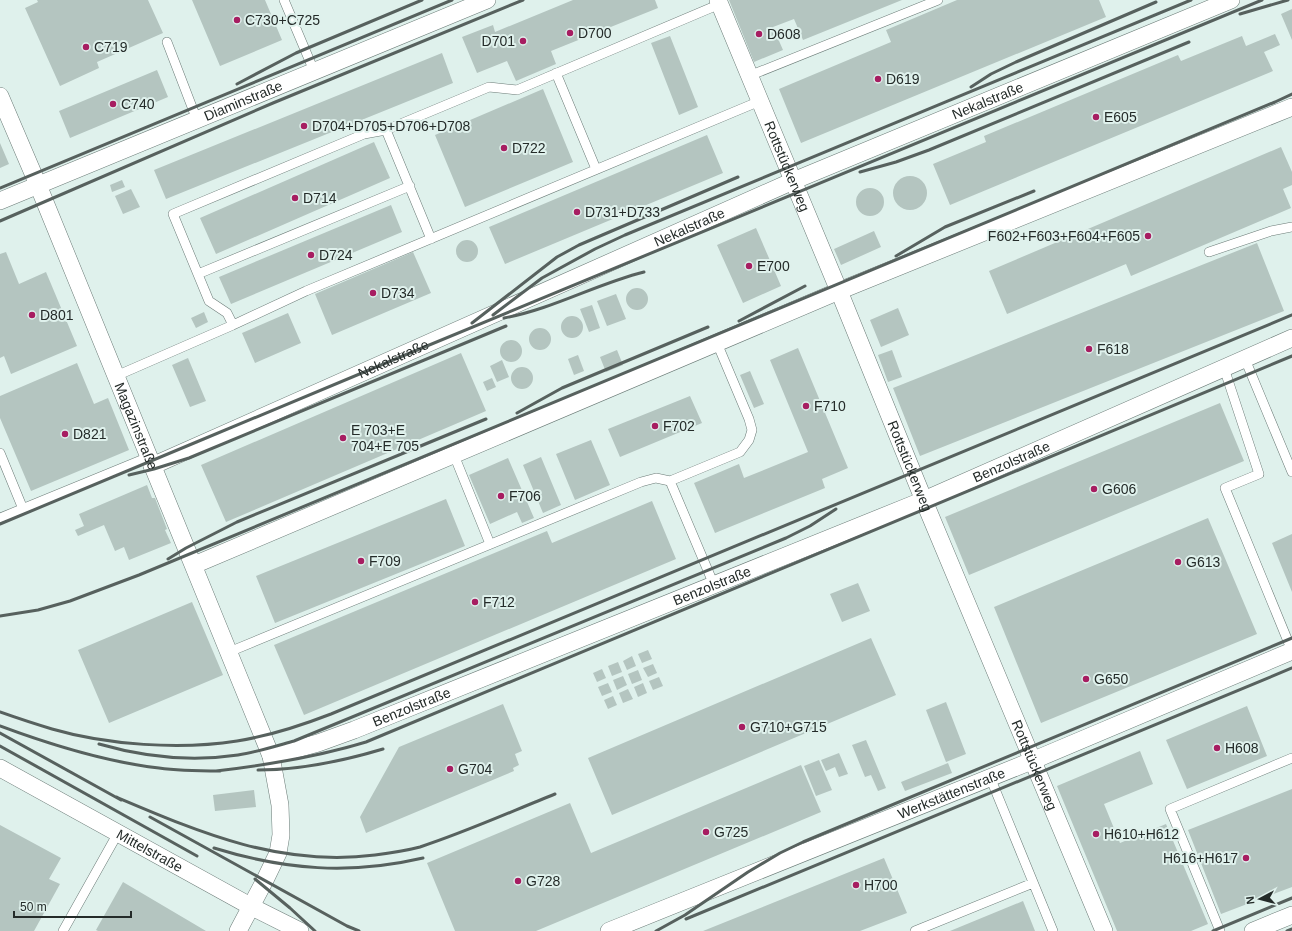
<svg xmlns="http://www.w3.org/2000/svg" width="1292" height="931" font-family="Arial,sans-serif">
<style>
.building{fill:#b4c5c0}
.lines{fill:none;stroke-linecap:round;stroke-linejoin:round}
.lane-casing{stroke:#6b7b77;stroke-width:10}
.street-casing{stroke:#6b7b77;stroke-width:18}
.lane{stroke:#fff;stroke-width:9}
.street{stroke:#fff;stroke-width:17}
.rail{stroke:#57615e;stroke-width:3}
.poi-dot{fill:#a71d61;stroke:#dff1ec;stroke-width:1.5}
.labels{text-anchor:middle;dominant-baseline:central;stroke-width:4;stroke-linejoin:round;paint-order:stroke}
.poi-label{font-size:14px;fill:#242b29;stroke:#dff1ec;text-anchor:start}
.street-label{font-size:14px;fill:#242b29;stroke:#dff1ec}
</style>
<rect width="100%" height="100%" fill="#dff1ec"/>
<!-- building -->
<path class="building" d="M37 0H148L163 33 97 62 99 68 60 86 25 8 38 2Z
M192 0H265L282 40 220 66Z
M573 0H655L658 8 551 51 556 64 516 81 507 61 477 73 462 37 493 25 495 32Z
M729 0H902L803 40 794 19 773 27 783 50 754 62Z
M957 0H1099L1106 17 801 143 779 89 891 42 886 30Z
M1292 9V40L1281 14Z
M1275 34 1280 45 1264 52 1273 71 950 205 933 164 986 142 984 136 1178 55 1181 61 1242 36 1246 46Z
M670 36 698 107 679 115 651 43Z
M442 53 453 83 166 199 154 170Z
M157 70 168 97 70 138 59 111Z
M543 89 573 162 465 207 435 135Z
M707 135 723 173 505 264 489 227Z
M374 142 390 178 216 254 200 218Z
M0 143 9 164 0 168Z
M1281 147 1292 172V185L1283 189 1291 208 1131 276 1126 264 1007 314 989 271Z
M893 193a17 17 0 1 1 34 0a17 17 0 1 1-34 0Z
M122 180 125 187 112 192 110 185Z
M856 202a14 14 0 1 1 28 0a14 14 0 1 1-28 0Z
M131 189 140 207 123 214 115 196Z
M391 205 402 232 231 304 219 277Z
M756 228 781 286 743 303 717 245Z
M874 231 881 247 841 265 834 249Z
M456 251a11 11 0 1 1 22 0a11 11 0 1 1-22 0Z
M1257 243 1284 311 920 456 893 388Z
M6 252 19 284 46 272 77 346 11 374 4 356 0 358V254Z
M413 252 431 293 332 335 315 294Z
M626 299a11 11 0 1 1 22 0a11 11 0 1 1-22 0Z
M616 294 626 319 607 326 597 301Z
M592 305 600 328 589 332 580 309Z
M898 308 909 335 881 347 870 320Z
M204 312 208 322 196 328 191 318Z
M288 313 301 343 255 363 242 333Z
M561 327a11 11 0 1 1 22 0a11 11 0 1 1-22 0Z
M529 339a11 11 0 1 1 22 0a11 11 0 1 1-22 0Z
M500 351a11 11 0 1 1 22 0a11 11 0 1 1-22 0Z
M798 348 848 468 822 479 825 488 715 533 694 483 739 464 744 478 808 452 770 360Z
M617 350 623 365 606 372 600 357Z
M892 350 902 377 888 382 878 355Z
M461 353 486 411 226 522 201 465Z
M578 355 584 371 574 375 568 359Z
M188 358 206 401 190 407 172 365Z
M502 360 509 377 497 382 490 366Z
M77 363 94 404 108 398 129 450 31 491 0 418V396Z
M511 378a11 11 0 1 1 22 0a11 11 0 1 1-22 0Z
M750 371 764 404 754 408 740 375Z
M492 378 496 387 487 391 483 382Z
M690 396 702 423 620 457 608 429Z
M1220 403 1244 461 969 575 945 517Z
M591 440 610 485 575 500 556 454Z
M541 457 561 505 543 513 523 465Z
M508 458 534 518 522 523 517 512 490 524 469 475Z
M147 485 152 498H155L167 529 165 530 171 543 129 560 124 547 115 551 104 525 78 536 75 530 84 526 79 514Z
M446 499 465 546 275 623 256 576Z
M652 501 676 559 304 715 274 645 547 531 552 543Z
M1208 518 1257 634 1041 723 994 607Z
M1292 534V592L1272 543Z
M858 583 870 611 842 622 830 594Z
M192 602 223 675 109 723 78 650Z
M871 638 896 695 612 815 588 758Z
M648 650 652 659 642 663 638 654Z
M632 656 636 666 627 670 623 661Z
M618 662 622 672 612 676 608 666Z
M653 664 657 673 648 677 643 668Z
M602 669 606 678 597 682 593 673Z
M638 670 642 680 632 684 628 674Z
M623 676 627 685 617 690 613 680Z
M659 677 663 686 653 690 649 681Z
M608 683 612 692 602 696 598 687Z
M643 683 647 693 638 697 634 687Z
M628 689 633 699 623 703 619 693Z
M613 696 617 705 608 709 604 700Z
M946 702 966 754 946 762 926 710Z
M503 704 522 751 515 754 519 765 513 768 514 771 366 833 360 817 399 747Z
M1247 706 1267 756 1187 789 1166 740Z
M866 740 886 788 878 791 871 775 865 777 852 745Z
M1140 751 1153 784 1104 804 1120 843 1166 824 1208 924 1191 931H1117L1057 786Z
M839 753 848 774 839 777 835 767 826 771 821 760Z
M819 760 832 790 816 796 804 766Z
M948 763 952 773 905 791 901 782Z
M801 765 821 812 536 931H455L427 863 570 803 591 853Z
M1292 789V887L1221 914 1188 830Z
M254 790 256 807 215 811 213 795Z
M0 825 61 858 49 879 60 884 34 931H0Z
M884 858 907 913 860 931H703Z
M123 882 206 931H98L96 930Z
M1023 901 1035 931H950Z"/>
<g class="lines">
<!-- lane casing -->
<g class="lane-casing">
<path id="lane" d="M284 0 314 71
M167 42 197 120
M556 73 596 169
M749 76 938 0
M431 239 386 130 489 87 517 90 720 4
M1209 252 1271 231 1292 227
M198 274 410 186
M233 325 227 313 209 301 173 214 364 134 386 130
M1245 359 1292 472
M1224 368 1259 474 1225 488 1292 651
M116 376 233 325 306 291 760 101
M0 453 23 509
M454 455 490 544
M670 481 740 452 749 440 752 430 749 419 717 343
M0 518 149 457
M229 652 641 482 656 478 670 481 714 585
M990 777 1053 931
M63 931 118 833
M915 931 1033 883
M1220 931 1170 809 1292 758"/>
</g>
<!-- street casing -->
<g class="street-casing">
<g id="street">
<path id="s1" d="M718 0 839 291 927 508 1104 931"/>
<path id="s2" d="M0 96 38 185 271 756 280 805 281 835 278 853 265 880 238 931"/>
<path id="s3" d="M0 201 487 0"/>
<path id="s4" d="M152 466 793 181 1231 0"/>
<path d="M194 565 839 291 1292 107"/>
<path id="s5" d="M271 756 318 743 354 730 924 500 1292 338"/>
<path id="s6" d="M0 768 252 907 300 931"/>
<path id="s7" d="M609 931 1034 760 1292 651"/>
<path d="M1253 931 1292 915"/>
</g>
</g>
<!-- lane -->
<use href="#lane" class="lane"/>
<!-- street -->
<use href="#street" class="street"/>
<!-- rail -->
<path class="rail" d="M1240 14 1288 0
M237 84 296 53 422 0
M971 87 991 74 1016 62 1156 2
M860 172 896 162 929 150 1189 42
M0 188 452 0
M0 221 273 103 523 0
M896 256 945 227 1034 191
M493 315 542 278 595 249 625 235 1191 0
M504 318C553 309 596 284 644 272
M739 321 805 286
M472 323 557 257 579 245 738 177
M517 413 562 388 708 327
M129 475 154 469 189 458 506 326
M0 524C131 470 262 414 393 360 682 239 973 122 1262 0
M168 559 186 548 237 522 486 419 401 454
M0 616 38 610 70 601 139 575 1275 102 1292 94
M0 712C17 718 35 724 52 729 107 745 180 750 237 741 269 736 300 726 331 714L1292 315
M0 726C51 745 105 762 159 768 179 771 200 771 220 771
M0 733 121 800
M99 744C144 757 191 762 238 755 257 752 276 746 294 741L786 538 810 526 836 509
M0 746 197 856
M258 770C300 770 343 761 383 749
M216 771C267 765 317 757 366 742L1292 356
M116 797C201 833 280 867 375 855 390 853 405 851 420 847 466 832 510 812 555 794
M150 817 347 926 359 931
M214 848C285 870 350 875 423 858
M255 879 290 908 315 931
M686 919 1292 668
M656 931 685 915 748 872 780 853 803 842 1292 638
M1213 931 1292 898
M1287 931 1292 929"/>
</g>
<!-- markers -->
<g class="poi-dot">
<circle cx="237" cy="20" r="4"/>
<circle cx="570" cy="33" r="4"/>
<circle cx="759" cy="34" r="4"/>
<circle cx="523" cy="41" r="4"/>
<circle cx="86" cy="47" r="4"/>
<circle cx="878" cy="79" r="4"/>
<circle cx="113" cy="104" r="4"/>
<circle cx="1096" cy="117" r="4"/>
<circle cx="304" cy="126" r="4"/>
<circle cx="504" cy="148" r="4"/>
<circle cx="295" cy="198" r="4"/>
<circle cx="577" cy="212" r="4"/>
<circle cx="1148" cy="236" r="4"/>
<circle cx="311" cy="255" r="4"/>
<circle cx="749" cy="266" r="4"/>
<circle cx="373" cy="293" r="4"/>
<circle cx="32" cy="315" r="4"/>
<circle cx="1089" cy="349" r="4"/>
<circle cx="806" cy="406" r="4"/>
<circle cx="655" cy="426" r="4"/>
<circle cx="65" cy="434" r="4"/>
<circle cx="343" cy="438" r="4"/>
<circle cx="1094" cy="489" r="4"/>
<circle cx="501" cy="496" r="4"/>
<circle cx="361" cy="561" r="4"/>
<circle cx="1178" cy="562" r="4"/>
<circle cx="475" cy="602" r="4"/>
<circle cx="1086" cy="679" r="4"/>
<circle cx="742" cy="727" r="4"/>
<circle cx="1217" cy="748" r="4"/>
<circle cx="450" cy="769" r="4"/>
<circle cx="706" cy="832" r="4"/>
<circle cx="1096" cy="834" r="4"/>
<circle cx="1246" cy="858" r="4"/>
<circle cx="518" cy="881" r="4"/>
<circle cx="856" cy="885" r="4"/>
</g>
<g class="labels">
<!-- poi labels -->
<g class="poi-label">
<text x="245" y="20">C730+C725</text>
<text x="578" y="33">D700</text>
<text x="767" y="34">D608</text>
<text x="515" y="41" text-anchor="end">D701</text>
<text x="94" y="47">C719</text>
<text x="886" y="79">D619</text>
<text x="121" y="104">C740</text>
<text x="1104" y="117">E605</text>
<text x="312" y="126">D704+D705+D706+D708</text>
<text x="512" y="148">D722</text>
<text x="303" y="198">D714</text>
<text x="585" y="212">D731+D733</text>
<text x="1140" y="236" text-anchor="end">F602+F603+F604+F605</text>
<text x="319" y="255">D724</text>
<text x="757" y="266">E700</text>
<text x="381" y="293">D734</text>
<text x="40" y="315">D801</text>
<text x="1097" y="349">F618</text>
<text x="814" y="406">F710</text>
<text x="663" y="426">F702</text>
<text x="351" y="430">E 703+E<tspan x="351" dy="16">704+E 705</tspan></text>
<text x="73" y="434">D821</text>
<text x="1102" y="489">G606</text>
<text x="509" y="496">F706</text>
<text x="369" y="561">F709</text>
<text x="1186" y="562">G613</text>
<text x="483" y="602">F712</text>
<text x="1094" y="679">G650</text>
<text x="750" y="727">G710+G715</text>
<text x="1225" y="748">H608</text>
<text x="458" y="769">G704</text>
<text x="714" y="832">G725</text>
<text x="1104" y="834">H610+H612</text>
<text x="1238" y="858" text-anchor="end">H616+H617</text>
<text x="526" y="881">G728</text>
<text x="864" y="885">H700</text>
</g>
<!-- street labels -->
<g class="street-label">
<text stroke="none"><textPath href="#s3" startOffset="263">Diaminstraße</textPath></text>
<text stroke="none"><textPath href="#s4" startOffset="912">Nekalstraße</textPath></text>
<text stroke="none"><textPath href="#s1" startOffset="180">Rottstückerweg</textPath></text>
<text stroke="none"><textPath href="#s4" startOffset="588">Nekalstraße</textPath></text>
<text stroke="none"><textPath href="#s4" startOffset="264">Nekalstraße</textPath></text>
<text stroke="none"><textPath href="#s2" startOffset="357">Magazinstraße</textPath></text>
<text stroke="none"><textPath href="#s5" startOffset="797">Benzolstraße</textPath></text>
<text stroke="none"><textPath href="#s1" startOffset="504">Rottstückerweg</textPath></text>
<text stroke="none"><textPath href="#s5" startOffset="473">Benzolstraße</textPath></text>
<text stroke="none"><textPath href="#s5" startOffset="149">Benzolstraße</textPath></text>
<text stroke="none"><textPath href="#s1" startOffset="828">Rottstückerweg</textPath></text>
<text stroke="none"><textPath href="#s7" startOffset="369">Werkstättenstraße</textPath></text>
<text stroke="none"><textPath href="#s6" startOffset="171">Mittelstraße</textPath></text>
</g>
</g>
<!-- north arrow -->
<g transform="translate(1260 899) rotate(263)" stroke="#dff1ec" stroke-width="3" paint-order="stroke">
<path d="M0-3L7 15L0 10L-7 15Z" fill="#242b29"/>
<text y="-6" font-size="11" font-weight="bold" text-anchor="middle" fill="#242b29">N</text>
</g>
<!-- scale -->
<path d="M14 911v6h117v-6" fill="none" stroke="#242b29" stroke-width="2"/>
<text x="20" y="911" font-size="12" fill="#242b29" stroke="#dff1ec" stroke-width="3" paint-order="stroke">50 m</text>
</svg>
